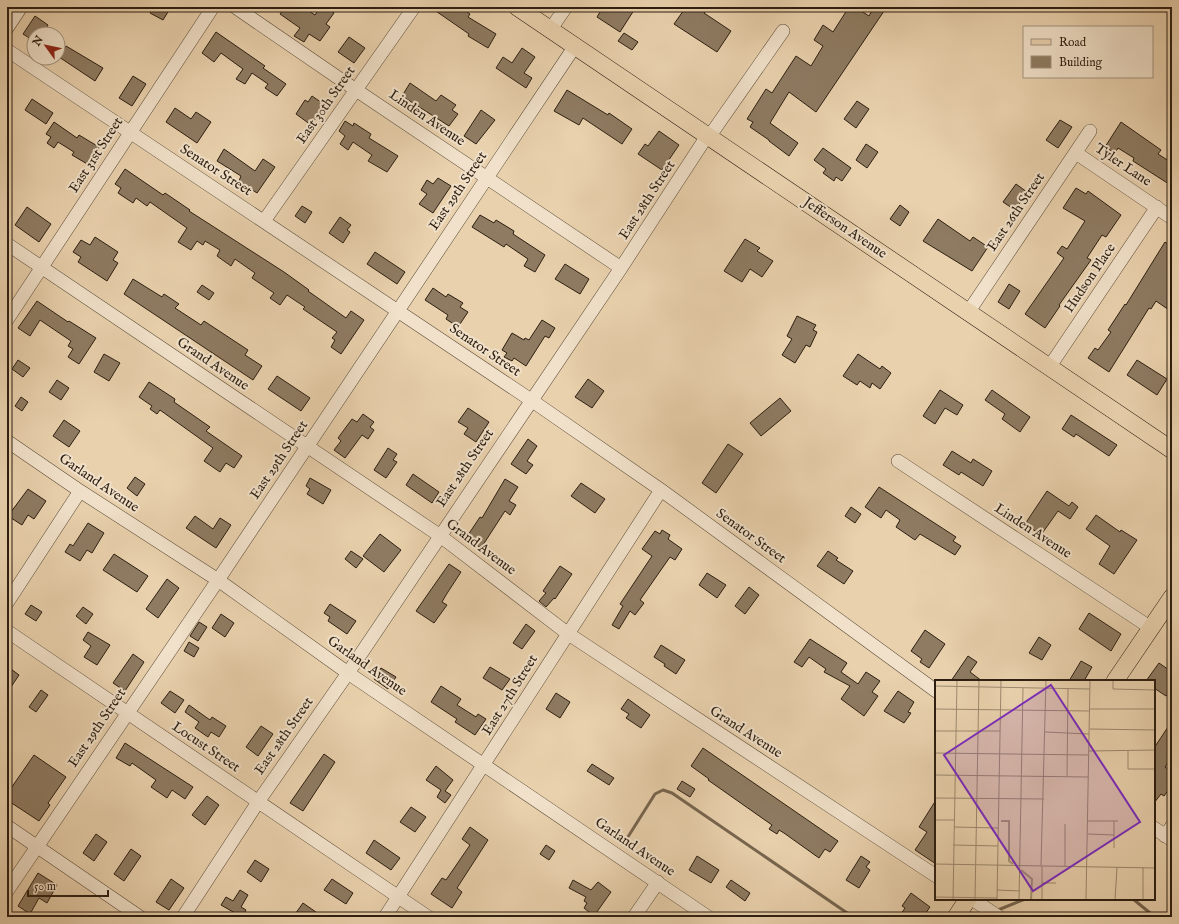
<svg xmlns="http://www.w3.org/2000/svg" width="1179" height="924" font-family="'IM FELL English',serif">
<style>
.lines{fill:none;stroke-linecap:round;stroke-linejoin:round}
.stream{stroke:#77654f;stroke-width:3}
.building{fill:#8e7b62;stroke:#2c1e11}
.minor-casing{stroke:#5b4b38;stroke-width:14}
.major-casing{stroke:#2c1e11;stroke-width:18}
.minor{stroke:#f1e1ca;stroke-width:13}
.major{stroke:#e9d1ad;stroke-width:17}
.labels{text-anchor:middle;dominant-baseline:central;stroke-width:4;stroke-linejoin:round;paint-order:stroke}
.street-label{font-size:14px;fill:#2c1e11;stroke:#f1e1ca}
.inset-river{fill:none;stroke:#a99478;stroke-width:2}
.inset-road{fill:none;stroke:#9d896f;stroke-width:1}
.view{fill:#7b2cbf;fill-opacity:0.15;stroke:#7b2cbf;stroke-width:2}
.inset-edge{fill:none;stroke:#2c1e11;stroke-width:2}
</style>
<rect width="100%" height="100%" fill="#e9d1ad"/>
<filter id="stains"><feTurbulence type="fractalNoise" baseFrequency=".005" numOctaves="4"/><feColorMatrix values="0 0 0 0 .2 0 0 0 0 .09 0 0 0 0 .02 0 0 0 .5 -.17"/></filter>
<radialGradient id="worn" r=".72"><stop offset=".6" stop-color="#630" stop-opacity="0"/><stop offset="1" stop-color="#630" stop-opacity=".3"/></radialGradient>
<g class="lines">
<!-- stream -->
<path class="stream" d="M626 840 655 794 663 790 672 793 853 917
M1133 899 1155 917
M998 910 1025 899"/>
</g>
<!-- building -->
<path class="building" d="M154 7H171L163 20 150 13Z
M285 7H303L315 15 320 7H326L334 13 326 24 330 27 320 41 309 34 304 42 294 36 300 28 280 14Z
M430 7H460L470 14 468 17 496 34 488 48 468 36 469 34Z
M603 7H636L620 32 597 17Z
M686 7H708L704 13 731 31 717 52 674 24Z
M849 7H855L869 16 874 7H878L884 11 816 112 789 92 770 123 798 143 789 156 769 141V140L750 127 753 122 747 119 766 89 772 93 796 56 811 66 823 46 814 40 823 25 833 32Z
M35 16 48 25 43 34H34V41L23 34Z
M216 32 265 66 263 68 286 84 277 96 265 88 268 84 252 73 245 84 236 79 243 69 221 53 214 62 202 53Z
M624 33 638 42 632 50 618 41Z
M349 37 365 48 354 63 338 52Z
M66 46 103 68 95 81 59 57Z
M522 48 535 57 524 73 532 78 526 88 496 68 503 57 512 63Z
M133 76 146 84 132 106 119 98Z
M410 83 436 101 441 95 456 105 452 110 458 114 449 126 402 96Z
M567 90 608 115 609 113 632 129 622 144 583 118 579 125 554 111Z
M312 96 325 105 311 125 296 114 305 100 308 102Z
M32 99 53 113 46 124 25 110Z
M857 101 869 109 856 128 844 119Z
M175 108 191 119 196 112 211 122 197 143 166 122Z
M481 110 495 120 476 144 464 136Z
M1060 120 1072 127 1058 148 1046 140Z
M345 121 353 126 354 123 371 134 369 138 398 156 387 172 368 161 372 155 353 142 348 150 340 144 345 136 339 131Z
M54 122 77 138 79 135 99 147 89 165 72 155 74 152 58 142 54 148 47 143 51 137 46 134Z
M1121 122 1161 150 1158 154 1172 163V186L1133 161 1134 158 1118 148 1115 153 1105 147Z
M659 131 679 145 662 170 638 154 645 144 648 146Z
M866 144 878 152 867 168 856 160Z
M823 148 851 168 842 181 836 177 834 181 823 173 826 169 814 160Z
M224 149 255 171 263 159 275 167 257 193 239 181 241 176 217 161Z
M125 169 163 195 165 193 190 210 189 211 284 272 309 290 308 291 346 318 351 311 364 320 341 354 331 347 335 340 332 338 337 332 303 309 305 307 287 295 280 305 270 298 274 293 252 278 255 273 235 259 231 266 217 256 220 250 205 241 203 245 197 241 191 250 178 242 187 228 150 202 147 206 136 198 133 203 118 193 121 188 115 184Z
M438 178 451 186 433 213 419 204 427 194 421 190 427 180 433 184Z
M1016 184 1027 192 1015 210 1003 202Z
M1076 188 1086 194 1088 191 1121 215 1106 237 1102 235 1087 258 1091 260 1059 305 1060 306 1045 328 1025 314 1064 258 1057 253 1062 246 1067 249 1085 221 1063 208Z
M900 205 909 212 900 226 890 219Z
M302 206 312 212 305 223 295 216Z
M27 207 51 224 39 242 15 225Z
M480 215 494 223 496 220 514 231 513 234 545 255 535 272 524 266 528 259 506 244 504 247 472 227Z
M340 217 351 225 347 230 350 232 343 243 329 233Z
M938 219 970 241 973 237 988 247 972 271 923 241Z
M95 237 118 252 113 260 118 263 107 281 78 262 81 257 73 252 81 240 90 245Z
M745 239 760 248 757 251 773 261 762 277 750 269 742 282 724 271Z
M1165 242 1172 247V312L1156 301 1151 309 1149 308 1109 372 1088 358 1095 348 1098 350 1111 332 1108 330 1125 304 1126 305Z
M375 252 405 272 397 284 367 264Z
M565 264 589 279 580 294 555 279Z
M133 279 162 297 164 294 179 304 175 308 201 325 204 321 248 350 245 355 262 366 253 380 124 294Z
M1009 284 1020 291 1009 309 998 302Z
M202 285 214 293 209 300 197 292Z
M433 288 446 297 448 294 463 303 460 307 468 312 458 327 446 319 448 315 425 300Z
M37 301 68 322 69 321 96 338 79 364 68 357 73 349 68 346 71 341 40 320 30 336 18 328Z
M797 316 816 325 813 330 817 332 810 347 806 345 795 363 782 355 792 339 787 336Z
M542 320 555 328 549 338 545 336 526 366 514 358 512 361 504 357 507 353 502 350 512 333 524 340 525 338 529 340Z
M104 354 120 363 109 381 94 372Z
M858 354 880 369 882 366 891 373 880 389 872 383 870 388 860 381 857 385 843 376Z
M18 360 30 368 23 377 12 369Z
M1137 360 1167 379 1157 395 1127 375Z
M277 376 310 398 301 411 268 389Z
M588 379 604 391 592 408 575 397Z
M57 380 69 388 61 400 49 392Z
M149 382 175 399 174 402 210 427 206 431 242 456 234 468 226 463 220 472 204 461 213 448 160 410 157 414 150 409 152 406 139 397Z
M940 390 963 405 957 415 945 408 935 424 923 416Z
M992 390 1030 417 1020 432 1002 419 1005 414 985 400Z
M21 397 28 402 22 411 15 406Z
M780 398 791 411 761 436 750 423Z
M468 408 489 422 476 442 464 434 468 428 458 422Z
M363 414 374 422 370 427 374 430 368 439 362 435 345 458 334 450 341 441 338 438 352 419 357 422Z
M1071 415 1117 445 1109 456 1076 434 1074 437 1062 429Z
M64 420 80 431 69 447 53 436Z
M528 439 537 446 527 461 533 465 526 474 511 464Z
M728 444 743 454 716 493 702 483Z
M388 448 397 454 393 460 397 462 386 478 374 470Z
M952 451 971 463 973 459 992 471 983 486 961 472 959 475 943 465Z
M413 474 439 492 432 503 406 485Z
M135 477 145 484 137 496 127 488Z
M310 478 331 490 323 504 307 494 310 489 306 486Z
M505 479 518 487 509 501 516 505 510 515 505 511 481 548 466 538 480 517 482 518Z
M581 483 605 499 595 513 571 496Z
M879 487 956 537 953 541 961 546 955 555 920 534 915 540 896 527 900 520 886 510 881 518 865 507Z
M28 489 46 501 34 519 28 515 22 525 8 516Z
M1047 491 1069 506 1072 502 1078 507 1070 519 1058 511 1041 535 1025 524Z
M851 507 861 514 855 523 845 516Z
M1096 515 1120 532 1121 530 1137 540 1114 574 1099 564 1110 546 1086 529Z
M195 516 213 529 220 518 231 525 216 548 186 528Z
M88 523 104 533 92 553 87 550 80 561 65 552 70 544 73 546Z
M662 530 670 535 668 539 682 549 675 560 670 557 640 600 644 603 635 615 630 611 619 629 612 625 623 606 620 604 652 556 642 549 655 531 660 534Z
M380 534 401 550 384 572 363 556Z
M351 551 363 559 356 568 345 559Z
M828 551 838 558 836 560 853 571 844 584 817 566Z
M114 554 148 576 137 592 103 570Z
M449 564 461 572 446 595 442 602 447 605 434 623 416 611Z
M560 566 572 574 555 599 554 598 546 607 539 601 546 593 543 591Z
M707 573 726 585 717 598 699 585Z
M167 579 179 588 158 618 146 609Z
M749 587 759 595 745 614 735 606Z
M330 604 356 621 347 634 328 621 330 617 324 613Z
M31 605 42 612 36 621 25 614Z
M83 607 93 614 86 624 76 616Z
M1089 613 1121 634 1111 651 1079 629Z
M221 614 234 623 225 637 212 628Z
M199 622 207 627 198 641 190 636Z
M526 624 535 631 522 649 513 643Z
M925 630 945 644 929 668 920 662 922 659 911 651Z
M88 632 110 645 97 665 84 657 91 646 83 640Z
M1039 637 1051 645 1042 660 1029 653Z
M810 639 847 663 841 672 858 684 866 672 880 681 872 692 878 696 864 716 841 699 850 686 824 672 826 669 809 657 802 667 794 662Z
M189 642 199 648 194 657 184 651Z
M661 645 685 660 676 674 664 666 665 664 654 657Z
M133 654 144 662 125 691 113 683Z
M968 656 977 662 970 672 982 681H951Z
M1081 661 1092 667 1084 681H1069Z
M1159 663 1172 672V687L1166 696 1154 688V681H1146Z
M7 666 19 675 7 693Z
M490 667 510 679 502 690 483 678Z
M381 668 396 677 388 689 374 679Z
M441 686 461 699 457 705 476 717 478 714 486 719 475 735 455 722 457 719 431 702Z
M41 690 48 695 36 712 29 707Z
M170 691 184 700 175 713 161 703Z
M898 691 914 702 908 712 911 713 904 723 884 711Z
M556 693 570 702 560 718 546 709Z
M628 699 650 715 641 728 626 718 629 714 621 709Z
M189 705 210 720 212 717 226 726 219 737 211 732 208 737 195 728 199 722 185 712Z
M1172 721V757L1165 767 1172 772V785L1164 796 1161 794 1154 803V748Z
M261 726 273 734 258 756 246 747Z
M125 743 193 787 185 799 172 790 167 798 151 787 156 780 132 763 130 766 116 758Z
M703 748 838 841 830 852 825 849 819 858 784 833 779 830 777 834 769 829 772 825 708 780 709 779 691 766Z
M324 754 335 762 303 811 290 803Z
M34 755 66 777 48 803 50 805 39 821 7 800V794Z
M592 764 614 778 609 785 587 771Z
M436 766 453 780 445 791 451 795 445 803 437 797 441 790 426 780Z
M682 781 695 789 690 797 677 789Z
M207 796 219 805 205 825 192 815Z
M936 800V864L915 850 927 832 919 827Z
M411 807 426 817 415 832 400 822Z
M470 827 488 840 457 888 462 892 452 908 431 894 442 878 446 880 470 845 462 839Z
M96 834 107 842 94 861 83 853Z
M374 840 400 858 391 870 366 853Z
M546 845 555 851 549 860 540 854Z
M131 849 141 856 124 881 114 874Z
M697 856 719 870 711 883 689 870Z
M861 856 870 862 866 867 870 870 859 888 846 880Z
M255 860 269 869 261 882 247 872Z
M38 873 57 885 47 903 39 898 30 914 18 906Z
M171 879 184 888 169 910 156 902Z
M332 879 353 893 346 904 324 890Z
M573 880 591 890 598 882 611 892 594 916 584 908 587 903 584 901 586 897 569 888Z
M731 880 750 893 745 901 726 887Z
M240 890 248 895 241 907 246 910 242 917 221 905 226 897 233 901Z
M911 893 930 907 923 917H899L905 908 902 906Z
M303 903 323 917H293Z"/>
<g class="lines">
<!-- minor casing -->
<g class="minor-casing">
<path id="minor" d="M235 7 356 90 621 268
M7 28 21 7
M550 30 566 7
M7 50 531 400 661 490 936 691
M709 137 783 31
M1076 153 1172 218
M264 221 414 7
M7 244 439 535 567 633 936 876
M969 311 1090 131
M7 320 213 7
M1050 366 1157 207
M7 441 80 491 218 580 348 673 708 917
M898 461 1151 628
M7 603 80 491
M7 631 428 917
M7 826 140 917
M1154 828 1172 840
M1165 836 1172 826
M7 891 218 580 575 46
M972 899 999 917
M183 917 258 802 348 673 621 268 707 136
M385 917 661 490
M634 917 658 882"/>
</g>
<!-- major casing -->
<g class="major-casing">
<path id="major" d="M517 7 1172 450
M1115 681 1172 597
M956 917 968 899"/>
</g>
<!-- minor -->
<use href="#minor" class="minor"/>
<!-- major -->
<use href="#major" class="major"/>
</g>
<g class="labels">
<!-- street labels -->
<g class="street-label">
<text transform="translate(326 105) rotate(-55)">East 30th Street</text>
<text transform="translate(427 118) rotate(34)">Linden Avenue</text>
<text transform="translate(96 155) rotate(-57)">East 31st Street</text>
<text transform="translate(1123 165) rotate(34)">Tyler Lane</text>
<text transform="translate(216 170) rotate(33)">Senator Street</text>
<text transform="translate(458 191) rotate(-56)">East 29th Street</text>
<text transform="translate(647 200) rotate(-57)">East 28th Street</text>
<text transform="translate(1016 212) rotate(-56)">East 26th Street</text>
<text transform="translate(845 228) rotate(34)">Jefferson Avenue</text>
<text transform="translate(1090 278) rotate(-56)">Hudson Place</text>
<text transform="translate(485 350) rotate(34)">Senator Street</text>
<text transform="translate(213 364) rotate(34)">Grand Avenue</text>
<text transform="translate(279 460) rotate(-56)">East 29th Street</text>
<text transform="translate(465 468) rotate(-56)">East 28th Street</text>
<text transform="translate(99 483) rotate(34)">Garland Avenue</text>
<text transform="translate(1033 531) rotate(33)">Linden Avenue</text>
<text transform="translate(751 536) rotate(36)">Senator Street</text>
<text transform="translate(481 547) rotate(37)">Grand Avenue</text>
<text transform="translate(367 666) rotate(35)">Garland Avenue</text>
<text transform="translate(510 695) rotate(-58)">East 27th Street</text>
<text transform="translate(97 728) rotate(-56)">East 29th Street</text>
<text transform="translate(746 732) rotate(33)">Grand Avenue</text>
<text transform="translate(284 736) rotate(-55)">East 28th Street</text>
<text transform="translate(206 747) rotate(34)">Locust Street</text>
<text transform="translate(635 847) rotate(34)">Garland Avenue</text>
</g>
</g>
<!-- overview -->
<g transform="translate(935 680)">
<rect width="220" height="220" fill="#e9d1ad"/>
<path class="inset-river" d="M66 141H74V181L78 184M86 190 97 199 96 220"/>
<path class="inset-road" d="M178 0V9L220 10M0 6 155 9M0 29 155 31M155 29H220M155 49 220 50M0 51H65M110 52 154 54M193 70V89H220M154 71 220 70M0 73 153 75M0 95 153 97M132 97 133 8M0 118 109 119M0 140H19M153 141H183M19 147 63 148M153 154 179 155M18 165 63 166M179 168V141M0 184 220 188M106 185 111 0M130 186V144M107 203H121M62 210 85 211M0 217 62 218M18 220 22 0M40 220 44 0M62 220 66 0M84 220 88 8M107 220V186M151 220 155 0M180 220 182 187M208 220V187"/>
<path class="view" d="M116 5 205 142 98 211 9 75Z"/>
<rect width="220" height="220" class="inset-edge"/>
</g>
<!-- margin -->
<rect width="1179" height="924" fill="none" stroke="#e9d1ad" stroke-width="24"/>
<rect x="8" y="8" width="1163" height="908" fill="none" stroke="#2c1e11" stroke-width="2"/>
<rect x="12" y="12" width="1155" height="900" fill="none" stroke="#2c1e11"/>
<!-- legend -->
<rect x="1023" y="26" width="130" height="52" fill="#f1e1ca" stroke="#a29380"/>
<rect x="1031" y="39" width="20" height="6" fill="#e9d1ad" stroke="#a29380"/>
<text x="1059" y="46" font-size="12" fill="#2c1e11">Road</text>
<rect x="1031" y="56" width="20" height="12" fill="#8e7b62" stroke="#a29380"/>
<text x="1059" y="66" font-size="12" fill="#2c1e11">Building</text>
<!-- north arrow -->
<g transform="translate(46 46) rotate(303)"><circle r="19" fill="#f1e1ca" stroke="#a29380"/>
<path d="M0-3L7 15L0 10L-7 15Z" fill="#8f2418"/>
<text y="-6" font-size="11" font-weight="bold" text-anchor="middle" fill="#2c1e11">N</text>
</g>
<!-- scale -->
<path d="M28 890v6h80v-6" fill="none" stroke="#2c1e11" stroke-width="2"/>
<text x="34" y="890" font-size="12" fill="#2c1e11" stroke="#f1e1ca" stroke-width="3" paint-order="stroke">50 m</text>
<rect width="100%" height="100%" filter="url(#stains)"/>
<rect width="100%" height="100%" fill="url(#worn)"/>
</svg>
